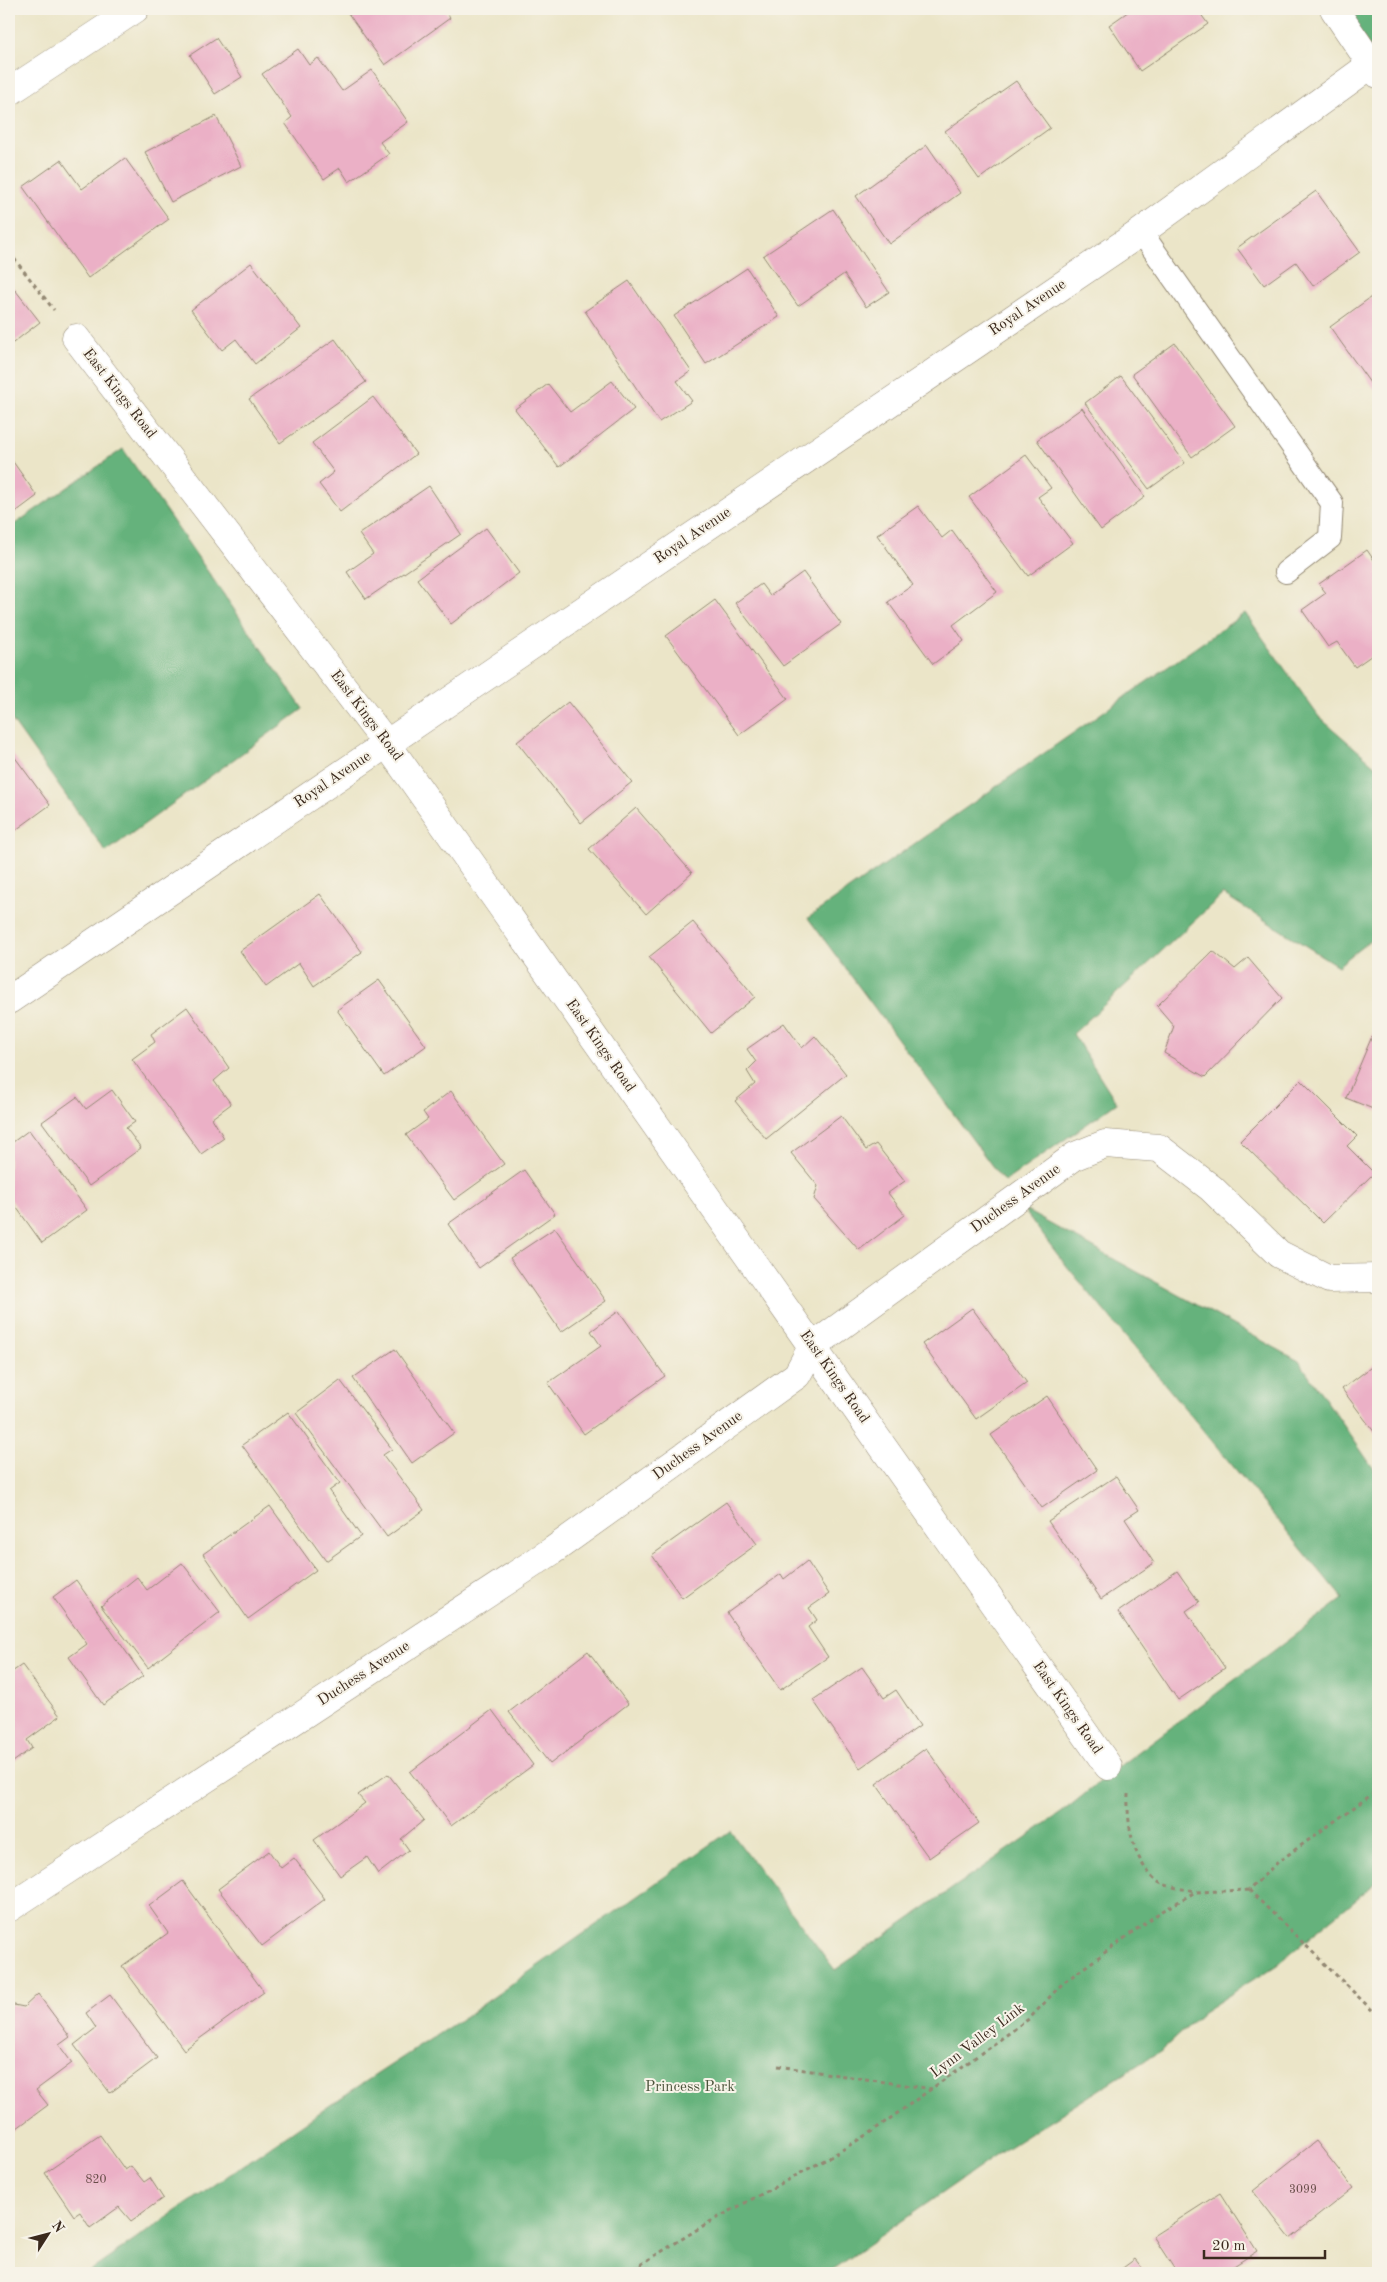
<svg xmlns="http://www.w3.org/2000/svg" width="1387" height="2282" font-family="'Old Standard TT',serif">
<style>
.forest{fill:#65b27b;stroke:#506e4c}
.building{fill:#ebb0c6}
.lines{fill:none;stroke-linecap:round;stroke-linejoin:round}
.service-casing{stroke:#938873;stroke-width:24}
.minor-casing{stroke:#938873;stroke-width:29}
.path{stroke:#938873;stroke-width:3;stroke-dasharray:4 4;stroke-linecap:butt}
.service{stroke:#fff;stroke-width:22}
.minor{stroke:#fff;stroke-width:28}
.labels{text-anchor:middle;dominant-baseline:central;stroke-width:4;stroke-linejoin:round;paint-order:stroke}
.number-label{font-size:12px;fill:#674c48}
.street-label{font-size:15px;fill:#3b2a1e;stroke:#f7f3e8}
.park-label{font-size:15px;fill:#4b533b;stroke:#f7f3e8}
</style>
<rect width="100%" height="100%" fill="#f7f3e8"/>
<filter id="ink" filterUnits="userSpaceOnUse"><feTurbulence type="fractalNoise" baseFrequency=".02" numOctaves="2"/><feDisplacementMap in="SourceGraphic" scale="10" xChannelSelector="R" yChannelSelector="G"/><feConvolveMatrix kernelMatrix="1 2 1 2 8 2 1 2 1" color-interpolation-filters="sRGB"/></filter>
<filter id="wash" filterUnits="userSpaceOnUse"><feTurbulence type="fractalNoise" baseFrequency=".0096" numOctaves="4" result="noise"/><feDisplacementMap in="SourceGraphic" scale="20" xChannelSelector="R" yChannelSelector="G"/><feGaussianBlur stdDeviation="1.12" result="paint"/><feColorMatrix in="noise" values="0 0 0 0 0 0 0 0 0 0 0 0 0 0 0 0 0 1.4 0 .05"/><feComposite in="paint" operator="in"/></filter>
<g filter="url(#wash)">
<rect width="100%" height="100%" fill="#ebe5c8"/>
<!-- forest -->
<path class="forest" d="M1352 9H1378V59L1347 13Z
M123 449 303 709 106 852 9 716V528Z
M1245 613 1319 717 1378 768V934L1338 966 1223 894 1073 1034 1117 1103 1004 1182 808 918Z
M1023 1209 1299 1361 1378 1475V1881L1276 1965 1203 2012 1163 2049 1001 2152 827 2273H87L342 2097 472 2012 730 1831 835 1970 1061 1813 1122 1764 1343 1599 1061 1259Z"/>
<g id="blocks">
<!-- building -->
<path class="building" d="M345 9H444L450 18 385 65Z
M1132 9H1197L1208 24 1140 71 1109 25Z
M216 38 242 77 215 94 190 55Z
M298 49 309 65 318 58 342 91 372 70 408 122 380 142 389 154 349 182 340 168 324 179 285 123 292 117 262 74Z
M1016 81 1050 128 979 179 945 131Z
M216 116 241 166 171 202 145 152Z
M927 145 960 193 889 244 856 196Z
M125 158 169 219 88 278 23 187 61 160 82 189Z
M1316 191 1360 252 1313 286 1296 262 1264 285 1237 248Z
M833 209 889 292 866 307 844 274 798 306 763 256Z
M251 263 301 328 255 364 236 339 222 350 191 310Z
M747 268 779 317 706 364 674 316Z
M629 281 691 371 677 381 692 401 659 422 585 311Z
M9 282 40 322 9 346Z
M1378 292V394L1330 327Z
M335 339 366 382 280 443 249 399Z
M1175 343 1235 426 1192 457 1132 374Z
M1121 376 1185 463 1149 489 1085 403Z
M612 381 634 409 559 467 515 409 548 384 570 412Z
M373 397 416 454 340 512 319 484 334 472 312 443Z
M1082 408 1145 497 1101 530 1037 440Z
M1026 455 1051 488 1038 497 1073 543 1028 576 969 497Z
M9 456 37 496 9 517Z
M429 486 461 534 366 599 347 572 373 554 359 534Z
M918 506 942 538 952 530 997 592 953 625 964 641 933 664 888 602 913 585 877 535Z
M486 528 519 573 451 624 417 579Z
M1367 550 1378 566V651L1355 667 1337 642 1328 647 1302 610 1326 593 1319 584Z
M803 572 841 624 783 666 735 603 761 584 770 596Z
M715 600 788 699 739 735 666 636Z
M568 702 632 782 581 823 517 742Z
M11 752 50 805 9 835V754Z
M636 808 692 873 646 914 589 849Z
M320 894 362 952 314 986 299 963 266 987 240 951Z
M693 922 755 997 711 1033 649 957Z
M1213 951 1235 969 1248 958 1282 998 1205 1077 1164 1053 1174 1026 1157 1006Z
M379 980 426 1046 384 1076 337 1010Z
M187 1007 229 1068 214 1081 231 1104 212 1118 224 1138 201 1154 132 1059 155 1042 151 1034Z
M1378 1022V1111L1346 1098Z
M784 1023 802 1048 815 1036 846 1074 766 1139 735 1101 755 1084 747 1071 756 1062 747 1049Z
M1301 1080 1357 1136 1347 1146 1374 1173 1323 1223 1240 1141Z
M112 1090 135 1122 126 1128 141 1148 89 1186 42 1122 77 1097 86 1109Z
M451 1091 504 1164 454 1200 406 1135 428 1119 423 1112Z
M841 1116 866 1150 876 1144 905 1181 888 1193 905 1215 859 1250 814 1199 818 1186 791 1153Z
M29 1130 87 1210 42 1243 9 1197V1145Z
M524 1170 555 1214 479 1268 448 1224Z
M555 1228 606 1301 561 1332 510 1258Z
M972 1308 1027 1383 976 1419 922 1344Z
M619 1311 665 1376 584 1434 548 1383 601 1346 591 1331Z
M395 1349 454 1433 412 1463 353 1378Z
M1378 1362V1437L1342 1389Z
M340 1380 392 1449 383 1455 424 1510 387 1537 296 1413Z
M1047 1396 1097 1470 1042 1508 991 1435Z
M288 1412 340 1483 329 1491 361 1536 326 1561 242 1445Z
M1116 1476 1139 1510 1125 1519 1154 1563 1101 1599 1048 1521Z
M726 1502 757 1544 682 1598 652 1555Z
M270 1506 316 1570 248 1619 203 1554Z
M807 1561 829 1594 809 1608 817 1620 808 1627 828 1657 780 1690 727 1613 781 1574 784 1579Z
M182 1563 220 1612 148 1668 101 1606 137 1577 147 1590Z
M1177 1571 1199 1602 1186 1611 1225 1668 1178 1700 1118 1612Z
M76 1580 143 1676 103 1705 69 1657 87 1644 53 1597Z
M588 1651 628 1704 550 1764 509 1712Z
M22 1665 60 1716 27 1740 32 1748 9 1765V1674Z
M862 1667 884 1698 896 1690 920 1726 860 1768 813 1700Z
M492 1710 533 1765 451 1826 410 1772Z
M926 1748 979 1823 929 1858 876 1784Z
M388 1774 424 1820 401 1839 409 1850 378 1874 367 1857 340 1876 314 1840 365 1803 358 1795Z
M269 1851 281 1868 294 1858 325 1899 262 1946 218 1889Z
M183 1881 264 1992 184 2050 122 1966 168 1933 149 1906Z
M38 1994 70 2037 59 2045 72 2063 36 2090 48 2105 9 2134V2004L24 2007Z
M110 1995 157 2058 110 2093 74 2045 96 2028 86 2013Z
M100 2135 125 2170 131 2166 144 2182 150 2178 163 2198 131 2221 119 2207 90 2228 80 2212 74 2216 45 2173Z
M1316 2141 1353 2188 1290 2238 1253 2191Z
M1220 2193 1257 2251 1223 2273H1177L1153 2236Z
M1135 2259 1146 2273H1116Z"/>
</g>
</g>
<g filter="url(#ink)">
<use href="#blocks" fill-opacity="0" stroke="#938873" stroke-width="1"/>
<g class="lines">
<!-- service casing -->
<g class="service-casing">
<path id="service" d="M1141 232 1332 503 1330 538 1286 572"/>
</g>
<!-- minor casing -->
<g class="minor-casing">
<path id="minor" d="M1334 9 1378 74
M9 92 135 9
M76 338 387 744 1108 1766
M9 1000 1141 232 1372 64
M9 1908 552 1551 797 1375 812 1347 1075 1156 1105 1144 1159 1148 1211 1188 1279 1254 1329 1279 1378 1278"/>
</g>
<!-- path -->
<path class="path" d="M9 252 54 310
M1128 1794C1127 1824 1132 1860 1157 1881 1165 1887 1184 1889 1194 1891
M1249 1890 1378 2016
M778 2066 932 2089
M627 2273 706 2224 834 2155 874 2130 1030 2018 1063 1983 1159 1913 1195 1892 1249 1890 1278 1862 1378 1790"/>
<!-- service -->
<use href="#service" class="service"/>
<!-- minor -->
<use href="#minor" class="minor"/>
</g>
</g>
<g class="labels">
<!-- number labels -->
<g class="number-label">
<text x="96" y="2180">820</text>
<text x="1303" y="2190">3099</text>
</g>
<!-- street labels -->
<g class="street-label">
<text transform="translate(1028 308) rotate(-34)">Royal Avenue</text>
<text transform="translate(119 394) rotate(52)">East Kings Road</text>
<text transform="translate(693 536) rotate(-34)">Royal Avenue</text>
<text transform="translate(366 716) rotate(53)">East Kings Road</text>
<text transform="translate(333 780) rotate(-34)">Royal Avenue</text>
<text transform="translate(600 1046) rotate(55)">East Kings Road</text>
<text transform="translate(1016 1199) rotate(-36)">Duchess Avenue</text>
<text transform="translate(834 1377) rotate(55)">East Kings Road</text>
<text transform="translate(698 1446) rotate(-36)">Duchess Avenue</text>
<text transform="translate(364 1674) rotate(-33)">Duchess Avenue</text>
<text transform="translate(1067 1708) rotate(55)">East Kings Road</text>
<text transform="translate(978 2041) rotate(-37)">Lynn Valley Link</text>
</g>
<!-- park labels -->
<g class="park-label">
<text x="690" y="2087">Princess Park</text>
</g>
</g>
<!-- margin -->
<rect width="1387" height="2282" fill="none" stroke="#f7f3e8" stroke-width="30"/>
<!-- north arrow -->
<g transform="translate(48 2234) rotate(54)" stroke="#f7f3e8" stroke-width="4" paint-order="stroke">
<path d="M0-4L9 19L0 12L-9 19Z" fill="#3b2a1e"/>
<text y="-8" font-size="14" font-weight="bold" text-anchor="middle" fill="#3b2a1e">N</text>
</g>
<!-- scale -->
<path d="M1204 2250v8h121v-8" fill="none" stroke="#3b2a1e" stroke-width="2.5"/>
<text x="1212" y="2250" font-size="15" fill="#3b2a1e" stroke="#f7f3e8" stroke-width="4" paint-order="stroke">20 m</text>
</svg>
